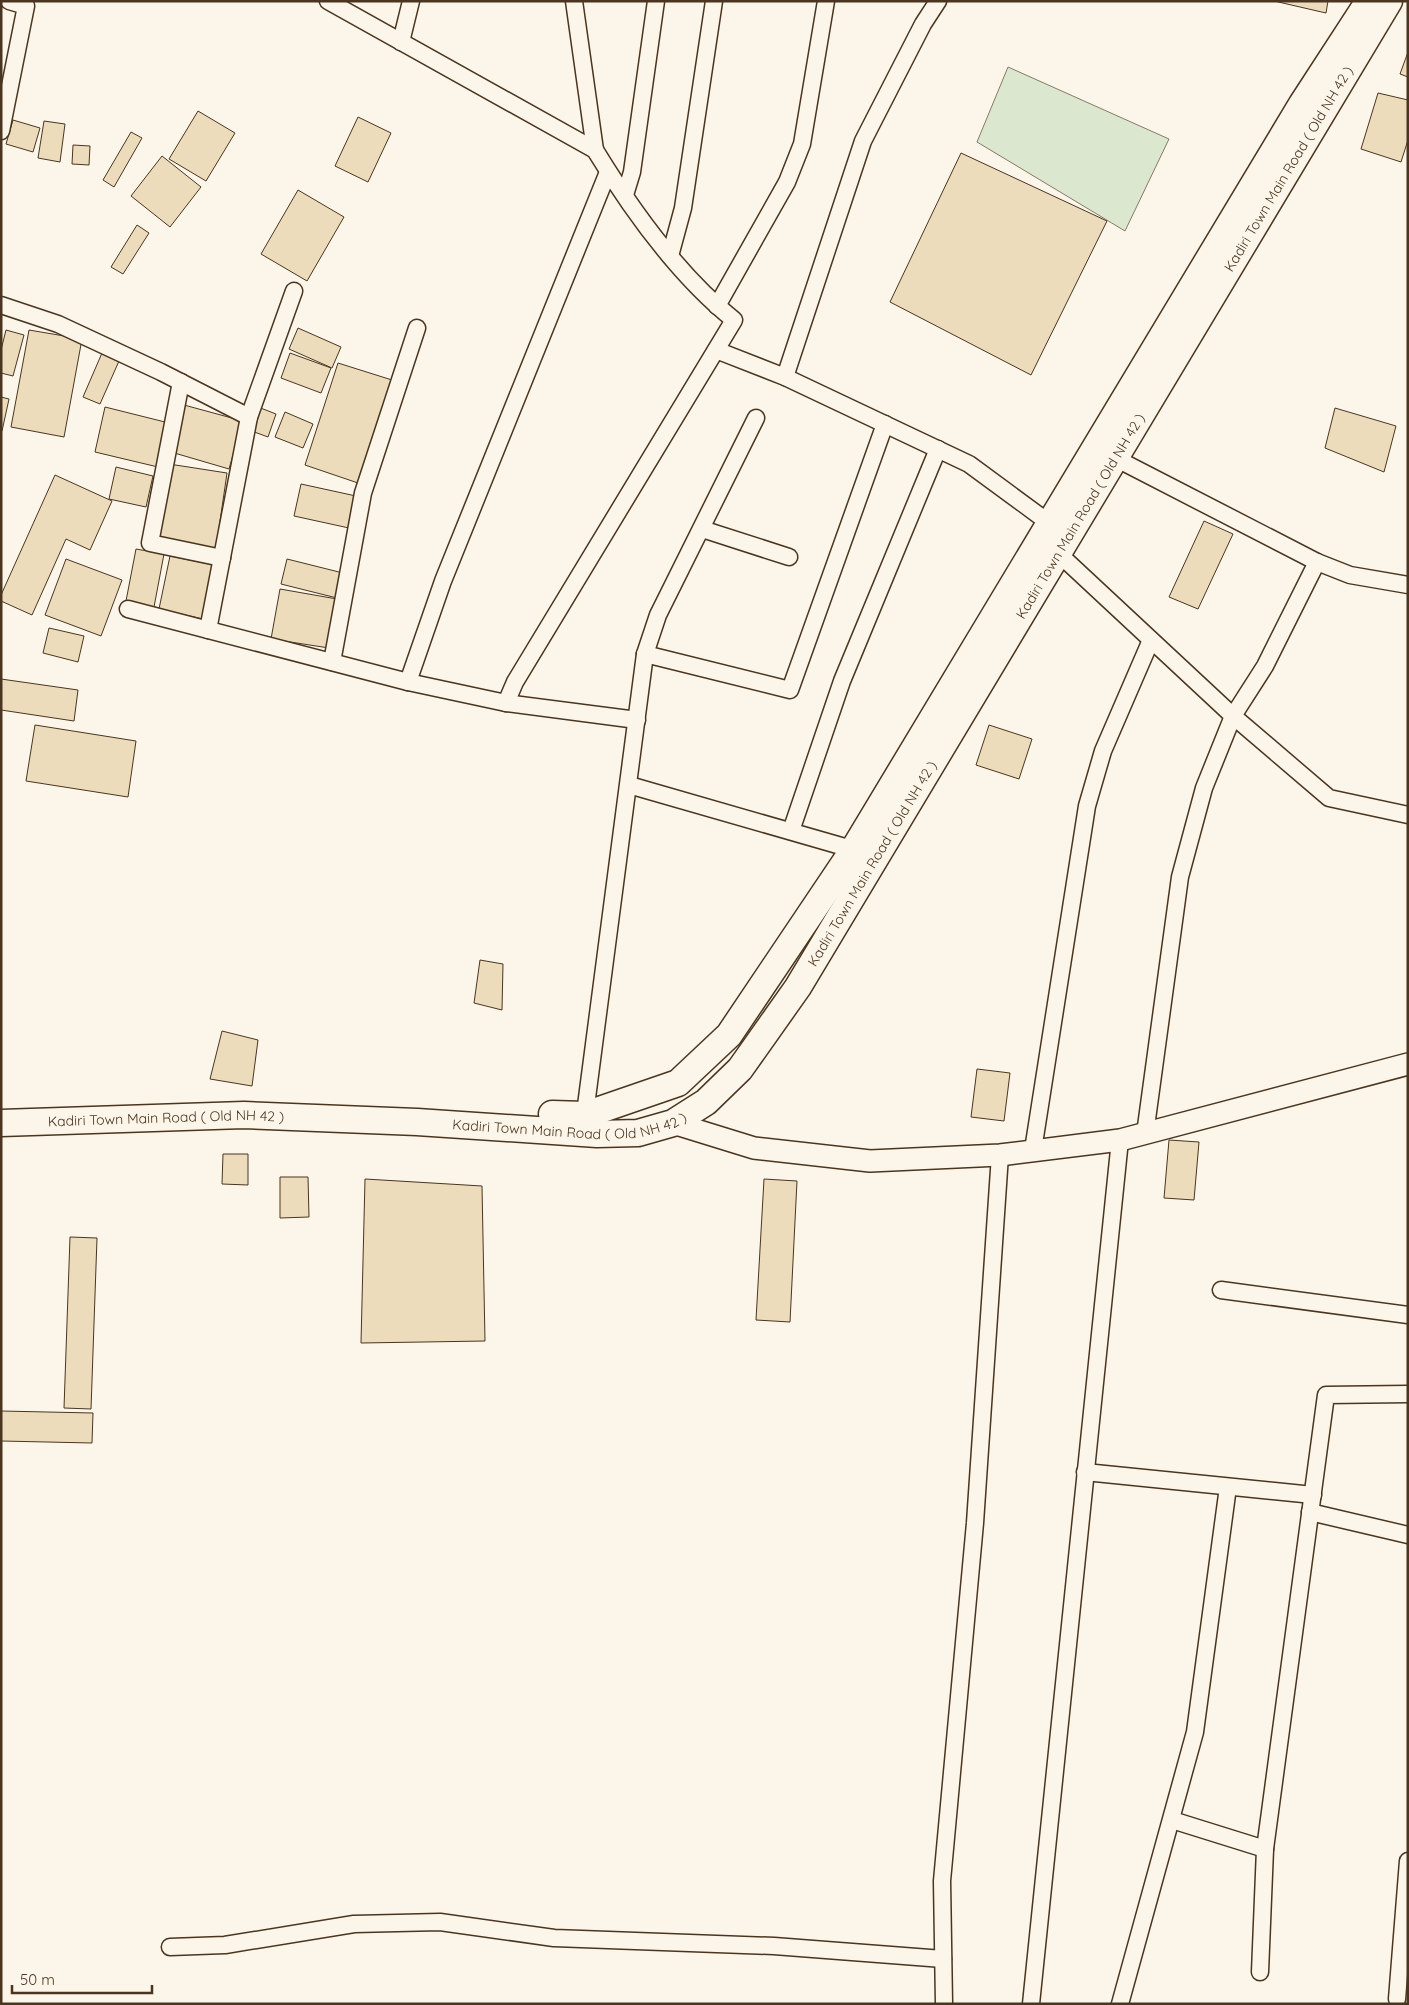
<svg xmlns="http://www.w3.org/2000/svg" width="1409" height="2005" font-family="Quicksand,sans-serif">
	<style>
		.green { fill: #dce7d0; stroke: #887966 }
		.building { fill: #ecdcbc; stroke: #4a3520 }
		.lines { fill: none; stroke-linecap: round; stroke-linejoin: round }
		.minor-casing { stroke: #4a3520; stroke-width: 19 }
		.tertiary-casing { stroke: #4a3520; stroke-width: 24 }
		.primary-casing { stroke: #4a3520; stroke-width: 29 }
		.minor { stroke: #fbf6e9; stroke-width: 16 }
		.tertiary { stroke: #fbf6e9; stroke-width: 21 }
		.primary { stroke: #fbf6e9; stroke-width: 26 }
		.labels { text-anchor: middle; stroke-width: 4; stroke-linejoin: round; paint-order: stroke }
		.street-label { font-size: 14px; fill: #4a3520; stroke: #fbf6e9 }
	</style>
	<rect width="100%" height="100%" fill="#fbf6e9"/>
	<path class="green" d="M1008 67 1169 139 1125 231 977 142Z"/>
	<g class="building">
		<path d="M1274 1H1328L1326 13Z"/>
		<path d="M1408 52V77L1400 74Z"/>
		<path d="M1378 93 1408 100V140L1401 162 1361 149Z"/>
		<path d="M198 111 235 133 206 181 169 159Z"/>
		<path d="M358 117 391 133 368 182 335 166Z"/>
		<path d="M13 120 40 128 33 152 6 144Z"/>
		<path d="M44 121 65 124 60 162 38 158Z"/>
		<path d="M131 132 142 138 114 187 103 180Z"/>
		<path d="M73 145 90 146 89 165 72 164Z"/>
		<path d="M961 153 1107 221 1031 375 890 302Z"/>
		<path d="M162 156 201 187 170 227 131 196Z"/>
		<path d="M298 190 344 217 307 281 261 254Z"/>
		<path d="M137 225 149 233 123 274 111 267Z"/>
		<path d="M298 328 341 347 332 368 289 349Z"/>
		<path d="M6 330 24 335 13 376 1 373V350Z"/>
		<path d="M29 330 82 339 64 437 11 427Z"/>
		<path d="M102 353 119 361 100 404 83 397Z"/>
		<path d="M290 353 331 368 321 393 281 378Z"/>
		<path d="M338 363 392 380 358 483 305 465Z"/>
		<path d="M1 397 9 399 2 431H1Z"/>
		<path d="M184 405 243 421 229 469 171 452Z"/>
		<path d="M105 407 169 423 158 467 95 452Z"/>
		<path d="M258 407 276 414 268 437 249 430Z"/>
		<path d="M1335 408 1396 426 1384 472 1325 448Z"/>
		<path d="M285 412 313 424 303 448 275 437Z"/>
		<path d="M169 464 227 473 216 549 158 541Z"/>
		<path d="M116 467 153 476 146 507 109 499Z"/>
		<path d="M55 475 112 501 90 550 66 539 32 615 1 601V595Z"/>
		<path d="M301 484 356 496 349 528 294 516Z"/>
		<path d="M1204 521 1233 534 1198 609 1169 597Z"/>
		<path d="M136 549 164 554 154 607 126 601Z"/>
		<path d="M170 556 214 565 203 619 159 609Z"/>
		<path d="M66 559 122 580 101 636 45 615Z"/>
		<path d="M287 559 347 574 341 599 281 584Z"/>
		<path d="M280 589 337 599 329 648 271 639Z"/>
		<path d="M49 628 84 636 78 662 43 653Z"/>
		<path d="M1 679 78 690 74 721 1 710Z"/>
		<path d="M35 725 136 741 128 797 26 781Z"/>
		<path d="M989 725 1032 739 1019 779 976 765Z"/>
		<path d="M480 960 503 964 502 1010 474 1003Z"/>
		<path d="M222 1031 258 1040 252 1086 210 1079Z"/>
		<path d="M977 1069 1010 1073 1004 1121 971 1117Z"/>
		<path d="M1169 1140 1199 1142 1194 1200 1164 1198Z"/>
		<path d="M223 1154H248V1185L222 1184Z"/>
		<path d="M280 1177H308L309 1217 280 1218Z"/>
		<path d="M365 1179 482 1186 485 1341 361 1343Z"/>
		<path d="M764 1179 797 1181 790 1322 756 1320Z"/>
		<path d="M70 1237 97 1238 91 1409 64 1408Z"/>
		<path d="M1 1411 93 1413 92 1443 1 1441Z"/>
	</g>
	<g class="lines">
		<defs>
			<g id="minor">
				<path d="M328 1 595 150C631 209 680 277 734 320L515 682 506 703"/>
				<path d="M574 1 595 150"/>
				<path d="M401 42 411 1"/>
				<path d="M1 131 26 6 9 1"/>
				<path d="M625 195 632 172 656 1"/>
				<path d="M670 256 683 208 714 1"/>
				<path d="M1 305 58 324 161 372 249 417"/>
				<path d="M717 306 787 182 802 144 826 1"/>
				<path d="M716 350 785 377 969 464 1056 528"/>
				<path d="M785 377 863 141 923 24 938 1"/>
				<path d="M181 382 150 543 222 558"/>
				<path d="M1115 458 1317 562 1350 575 1408 585"/>
				<path d="M702 529 789 557"/>
				<path d="M1058 553 1233 716 1329 798 1408 815"/>
				<path d="M128 609 408 682 506 703 637 720"/>
				<path d="M208 630 249 417 294 291"/>
				<path d="M645 654 790 690 885 424"/>
				<path d="M332 662 363 493 417 328"/>
				<path d="M408 682 443 581 608 172"/>
				<path d="M629 785 862 852"/>
				<path d="M791 831 842 681 938 449"/>
				<path d="M584 1121 645 654 658 615 756 418"/>
				<path d="M1145 1134 1180 877 1204 788 1233 716 1265 666 1317 562"/>
				<path d="M1033 1150 1087 806 1103 751 1151 640"/>
				<path d="M1221 1290 1408 1315"/>
				<path d="M1085 1472 1313 1495"/>
				<path d="M1310 1512 1408 1535"/>
				<path d="M1172 1820 1265 1849"/>
				<path d="M170 1947 225 1945 354 1924 440 1922 554 1938 774 1946 943 1959"/>
				<path d="M1260 1972 1265 1849 1326 1395 1408 1394"/>
				<path d="M1397 1999 1408 1861"/>
				<path d="M944 2004 942 1881 975 1523 1000 1155"/>
				<path d="M1031 2004 1120 1140"/>
				<path d="M1120 2004 1195 1732 1228 1487"/>
			</g>
			<path id="tertiary" d="M673 1123 754 1148 870 1161 1000 1155 1120 1140 1408 1064"/>
			<g id="primary">
				<path d="M552 1114 585 1115 678 1083 729 1035 854 849 1302 104 1369 1"/>
				<path id="s1" d="M1 1123 244 1115 417 1122 597 1134 638 1133 673 1123 706 1102 740 1069 798 987 1389 1"/>
			</g>
		</defs>
		<use href="#minor" class="minor-casing"/>
		<use href="#tertiary" class="tertiary-casing"/>
		<use href="#primary" class="primary-casing"/>
		<use href="#minor" class="minor"/>
		<use href="#tertiary" class="tertiary"/>
		<use href="#primary" class="primary"/>
	</g>
	<g class="labels">
		<g class="street-label">
			<text dy="5" stroke="none"><textPath href="#s1" startOffset="1815">Kadiri Town Main Road ( Old NH 42 )</textPath></text>
			<text dy="5" stroke="none"><textPath href="#s1" startOffset="1410">Kadiri Town Main Road ( Old NH 42 )</textPath></text>
			<text dy="5" stroke="none"><textPath href="#s1" startOffset="1005">Kadiri Town Main Road ( Old NH 42 )</textPath></text>
			<text dy="5" stroke="none"><textPath href="#s1" startOffset="570">Kadiri Town Main Road ( Old NH 42 )</textPath></text>
			<text dy="5" stroke="none"><textPath href="#s1" startOffset="165">Kadiri Town Main Road ( Old NH 42 )</textPath></text>
		</g>
	</g>
	<rect width="1409" height="2005" fill="none" stroke="#4a3520" stroke-width="5"/>
	<path d="M12 1985v8h140v-8" fill="none" stroke="#4a3520" stroke-width="2.5"/>
	<text x="20" y="1985" font-size="15" fill="#4a3520" stroke="#fbf6e9" stroke-width="4" paint-order="stroke">50 m</text>
</svg>
